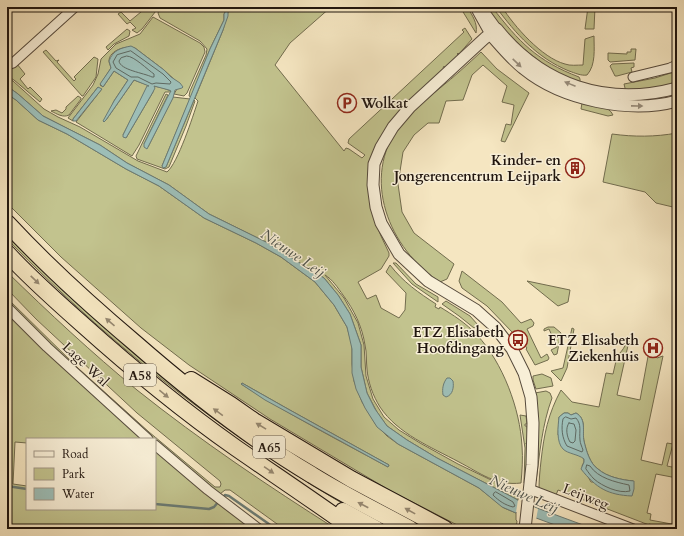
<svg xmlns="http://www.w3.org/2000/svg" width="684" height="536" font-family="Cardo,serif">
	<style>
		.green { fill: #c2c38e; stroke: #726c4e; fill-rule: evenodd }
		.water { fill: #9dbeb7; stroke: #6b7b74 }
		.pier { fill: #f5e6c1 }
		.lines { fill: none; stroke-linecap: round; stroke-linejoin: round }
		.shore { stroke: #5f6a63; stroke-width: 1 }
		.stream { stroke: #6b7b74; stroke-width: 2.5 }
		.minor-casing { stroke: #564a3c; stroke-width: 11 }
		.tertiary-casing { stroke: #564a3c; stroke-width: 13 }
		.motorway-casing { stroke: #21160f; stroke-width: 18 }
		.minor { stroke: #f8efd7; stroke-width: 9 }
		.tertiary { stroke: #f8efd7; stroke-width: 11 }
		.motorway { stroke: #f5e6c1; stroke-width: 16 }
		.oneway { fill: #978d7d }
		.oneway2 { fill: #968871 }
		.labels { text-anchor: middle; stroke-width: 3; stroke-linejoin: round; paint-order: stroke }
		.shield { fill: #f8efd7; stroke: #62574b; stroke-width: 1 }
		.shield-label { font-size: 13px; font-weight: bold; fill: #21160f }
		.poi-label { font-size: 14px; font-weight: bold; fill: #21160f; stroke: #f8efd7; text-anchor: end }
		.street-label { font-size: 14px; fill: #21160f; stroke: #f8efd7 }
		.water-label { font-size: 15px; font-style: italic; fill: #4c514a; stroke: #f8efd7 }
	</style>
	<rect width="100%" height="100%" fill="#f5e6c1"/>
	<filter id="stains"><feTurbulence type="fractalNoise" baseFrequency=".005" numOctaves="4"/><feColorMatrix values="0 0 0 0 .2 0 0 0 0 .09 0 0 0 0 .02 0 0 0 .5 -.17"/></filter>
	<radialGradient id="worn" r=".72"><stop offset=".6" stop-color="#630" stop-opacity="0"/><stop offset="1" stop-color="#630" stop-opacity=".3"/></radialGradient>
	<g class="green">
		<path d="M147 7H159L142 29 137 33 132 30 136 28 130 22 127 24 118 14 121 12 130 21Z"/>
		<path d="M160 7H228L224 14V20L210 49 191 97 189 96 190 91 206 55 207 49 200 41 160 18 158 13Z"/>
		<path d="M233 7 237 8 238 7H331L290 43 275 65 344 151 346 148 349 149 362 158 365 155 348 143 349 139 464 32 462 30 465 28 472 39 459 54 458 53 457 54 458 55 445 68 444 66 443 68 444 69 376 154V223L381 236 389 253V256L381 269 358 282 367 299 376 295 381 308 399 318 405 310 406 293 386 272 390 265C403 282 419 293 436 304L435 307 439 309 440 307C453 315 466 323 477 335 503 363 520 409 522 446 523 459 522 471 521 483 496 486 480 473 459 462 431 447 398 434 380 407 373 396 368 382 367 369 366 361 367 353 365 345 362 326 354 310 343 295 338 288 332 279 325 275L344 298 358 323 364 345 366 376 373 399 384 417 399 430 420 443 458 464 518 493V500L437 458 407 440 387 426 377 412 367 393 361 367V345L350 314 338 295 324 278 268 243 209 214 169 185 127 163 100 145 43 116 34 108 18 94 7 86V78L13 81 44 109 58 117 80 127 138 161 167 172C178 163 193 116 198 101L195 98 223 30 228 12Z"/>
		<path d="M460 7H467C472 15 478 23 476 33Z"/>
		<path d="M485 7H492C519 42 537 61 579 77L580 79V84L553 72 510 38Z"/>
		<path d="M496 7H502C514 26 542 58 565 64 570 66 577 65 583 65L585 39 594 36C594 49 596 65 587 75 581 76 575 73 569 71 537 58 516 34 496 7Z"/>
		<path d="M588 7H595L594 29H585Z"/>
		<path d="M153 17 200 43 204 47 205 52 187 93 184 96 174 94 177 89 175 80 164 70 135 48C127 45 109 50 109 61 109 64 111 66 111 68L100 85 103 87 114 71 128 80 114 101 106 120 134 80 150 86H148L123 135 126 138 153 92 154 86 163 88 171 91 170 92H165L139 145 132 156 76 122 101 90 98 87 73 119V121L68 118 93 85 98 74 101 59 116 44 140 34Z"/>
		<path d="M127 29 130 31 129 36 114 44 108 50 106 47Z"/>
		<path d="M631 49H636L635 60 610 62 608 60V53L627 54V52H631Z"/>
		<path d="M46 50 56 61 59 60 57 62 74 81 76 79 74 77 94 57 98 59 96 77 83 96H82L43 52Z"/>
		<path d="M481 52 497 69 529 93 505 142 501 141 506 124 511 125 514 105 502 102 507 86 483 65 472 75 463 100 446 101 439 123H428L414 135 403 152 398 184 402 212 414 233 454 264 447 279 440 282C389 249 360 178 400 125 410 111 427 99 440 88 454 77 468 64 481 52Z"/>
		<path d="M634 63V67L631 68 632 72 617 76H615L610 66 612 64Z"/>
		<path d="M17 64 25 74 20 79 28 89 30 87 42 99 40 102 14 80 7 76V67Z"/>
		<path d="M677 71V87L626 92 624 84 655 78Z"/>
		<path d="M7 94 16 100 38 120 67 134 126 169 159 186 204 218 256 243 281 257 315 282 334 305 347 327 352 345V364L354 381 362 402 376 425 387 436 398 444 479 488 504 508 516 513V520L517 521 516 529H465L389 490 270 419 189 365 141 328 61 257 7 203ZM242 383 288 409 389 465 388 467C338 440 288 414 241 384Z"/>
		<path d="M166 94 168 95 144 144 148 147 173 97 190 99 162 166 166 167 194 100 195 101 186 126 169 167 165 169 137 159 136 156Z"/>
		<path d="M78 96 81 98V99L69 115C63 118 57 114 51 111L56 110 62 113 66 109V107Z"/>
		<path d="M582 103C592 105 609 105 613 115L608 116 581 109Z"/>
		<path d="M677 133V208L656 203 645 192 603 182 612 134C634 137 655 137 677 133Z"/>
		<path d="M7 233 60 286 397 529H387C244 450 121 356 7 239Z"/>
		<path d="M393 263H396L416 284 438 297V302L412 284Z"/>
		<path d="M462 271 502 302 521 323 531 319 534 323 533 326 527 329 541 358 547 354 549 358 548 360 535 365 526 349 527 348 524 344 523 345 515 332 513 333 487 306 462 288 459 281Z"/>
		<path d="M7 272C49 313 92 353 137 390 201 441 268 486 336 529H284L230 490H225L220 494 155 442V439H152L7 304V298L79 369 149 432 215 487H220L221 484 220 481 137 413 36 319 7 289Z"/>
		<path d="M527 281 570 290 568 302 558 306Z"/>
		<path d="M446 301 470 316 478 325 474 328 459 316 442 304Z"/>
		<path d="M7 312 143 439H27V443L15 442 13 484 27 486V509H155V449L253 529H7Z"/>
		<path d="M548 327H554L561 333 557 354 554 355 551 350 557 347 549 329 544 331V329Z"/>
		<path d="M572 328 574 329 567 368 561 381 551 371 563 368Z"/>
		<path d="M627 340 629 341 617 395 640 400 649 351 657 358 663 356 641 460 662 465 667 443 673 444 667 466 677 468V478L656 474 647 513 651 514 650 520 677 525V529H668L649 524V525L558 490 556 495 539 489C539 480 540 470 541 461 544 434 548 414 561 390L572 402 599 407 606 373 613 374 616 361 613 360C619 354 625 349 627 340ZM564 413H568L571 415 576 413C587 419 582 432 584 441 586 450 590 464 598 469 607 477 622 480 633 481L591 482 582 466 584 462V459L558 435 559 417Z"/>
		<path d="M542 374 551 378 553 386 536 389 533 380V376Z"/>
		<path d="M546 391 550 393 552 398C542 425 540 452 536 481H534C538 451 541 423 535 393Z"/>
		<path d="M520 415 526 416 527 424H525V426H527L528 442 526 443V444H528V460H526L528 461 526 483H524L525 448Z"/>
	</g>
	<g class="water">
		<path d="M228 7H233L228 12V16L223 30 166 167 163 168 162 166 210 49 224 20V14Z"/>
		<path d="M131 46 135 48 164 70 171 77 180 83 183 87 182 88 175 90 173 98 147 149 144 147V144L167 98 171 91 169 90 154 86 155 88 153 92 126 138 123 137V135L147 86H149L134 80 106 120 104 122 103 121 114 101 128 80 114 71 103 87 100 84 111 68 109 61C113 50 121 48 131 46Z"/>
		<path d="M7 86 18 94 34 108 43 116 100 145 127 163 169 185 209 214 268 243 324 278 338 295 350 314 361 345V367L367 393 375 409 387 426 407 440 437 458 518 500V501L594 529H566L517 511 516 513 502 507 479 488 398 444 377 427 365 408 356 389 352 373V349L347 327 334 305 315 282 281 257 256 243 204 218 159 186 126 169 67 134 38 120 16 100 7 94Z"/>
		<path d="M98 87 102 89 76 121H73V119Z"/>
		<path d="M447 378H450L453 381C454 387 453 395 446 397L443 395C442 389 443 383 447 378Z"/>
		<path d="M242 383 288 409 389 465 388 467 265 400 241 384Z"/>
		<path d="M564 413H568L571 415 576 413C587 419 582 432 584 441 586 450 590 464 598 469 607 477 622 480 634 481V489L632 496C608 495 596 488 581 469L584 462V459C578 454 568 454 563 449 556 442 558 426 559 417Z"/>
	</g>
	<path class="pier" d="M518 500 538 509 536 520 516 512Z"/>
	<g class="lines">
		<g class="shore">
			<path d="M131 51 163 74 171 82 170 84 156 83 152 84 138 77H131L116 68 113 62 117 55Z"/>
			<path d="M127 56C134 56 148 70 154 74V77H152C144 73 120 70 119 61L121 58Z"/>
			<path d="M566 417 571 419 576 418C582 425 579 431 580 440 580 443 582 447 583 450L582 452 567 446C562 438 561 428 563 419Z"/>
			<path d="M569 423 574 424 576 430 575 441 573 443 570 442C567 437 565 428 569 423Z"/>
			<path d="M587 465 590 466C598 478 615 482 629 485L630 491C619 494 602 486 594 479 591 476 588 472 586 469Z"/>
			<path d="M496 492 513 502 515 506 513 507C505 505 499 501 493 495L494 493Z"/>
		</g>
		<g class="stream">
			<path d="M7 486 27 489"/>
			<path d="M223 498 225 495 229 496 276 529"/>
			<path d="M155 504 209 509 214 507 219 501"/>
		</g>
		<defs>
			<g id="minor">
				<path d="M475 7 490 34"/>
				<path d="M481 7 497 29"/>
				<path d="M7 65 13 63 75 7"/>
				<path d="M633 77 670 68 677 65"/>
				<path d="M7 307 47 347 148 439"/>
				<path d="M155 445 208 490 259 529"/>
				<path d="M529 489 633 529"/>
			</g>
			<g id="tertiary">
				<path d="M490 34C501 46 511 59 524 69 562 100 630 114 677 101"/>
				<path d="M525 529 532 465 533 423 531 397 524 373 512 349 495 327 476 310 428 281 399 254 381 223 376 207 373 185 374 164 381 147 393 127 410 107 485 38 497 29C542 85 607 107 677 88"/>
			</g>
			<g id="motorway">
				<path d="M7 223C47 266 90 305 135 343 190 391 248 437 312 475 344 495 377 511 410 529"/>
				<path d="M7 253C30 278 56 301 82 324 131 368 182 410 236 448 275 475 314 501 353 529"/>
				<path d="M191 380 231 405 254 421 351 479 445 529"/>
				<path d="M343 511 376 529"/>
			</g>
		</defs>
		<use href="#minor" class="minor-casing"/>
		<use href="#tertiary" class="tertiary-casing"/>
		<use href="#motorway" class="motorway-casing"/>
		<use href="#minor" class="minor"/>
		<use href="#tertiary" class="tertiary"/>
		<use href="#motorway" class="motorway"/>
	</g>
	<defs><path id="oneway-solid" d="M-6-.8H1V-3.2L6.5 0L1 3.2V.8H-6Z"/></defs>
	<g class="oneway">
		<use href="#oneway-solid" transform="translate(517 63) rotate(44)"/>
		<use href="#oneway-solid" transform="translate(570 84) rotate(-158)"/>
		<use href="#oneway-solid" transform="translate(637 106) rotate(1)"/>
	</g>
	<g class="oneway2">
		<use href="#oneway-solid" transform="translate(35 280) rotate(44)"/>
		<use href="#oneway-solid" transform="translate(110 322) rotate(-139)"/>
		<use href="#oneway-solid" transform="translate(164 394) rotate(39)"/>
		<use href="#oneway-solid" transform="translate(218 412) rotate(-144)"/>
		<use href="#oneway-solid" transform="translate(261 426) rotate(-149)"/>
		<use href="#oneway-solid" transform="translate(269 470) rotate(34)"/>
		<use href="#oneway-solid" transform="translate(363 505) rotate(-152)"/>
		<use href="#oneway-solid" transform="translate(410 511) rotate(-151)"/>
	</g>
	<defs>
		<symbol id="parking-ring" viewBox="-11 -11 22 22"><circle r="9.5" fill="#f8efd7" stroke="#8f2418" stroke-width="1.5"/><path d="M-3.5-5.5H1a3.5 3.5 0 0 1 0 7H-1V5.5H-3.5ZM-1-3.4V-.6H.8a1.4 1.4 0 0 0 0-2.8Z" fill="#8f2418"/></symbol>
		<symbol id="building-ring" viewBox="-11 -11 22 22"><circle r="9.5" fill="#f8efd7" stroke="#8f2418" stroke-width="1.5"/><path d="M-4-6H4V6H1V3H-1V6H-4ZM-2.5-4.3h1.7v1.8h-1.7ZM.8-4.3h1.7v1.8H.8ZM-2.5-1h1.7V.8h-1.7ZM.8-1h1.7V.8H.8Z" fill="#8f2418"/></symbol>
		<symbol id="bus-ring" viewBox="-11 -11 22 22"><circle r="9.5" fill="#f8efd7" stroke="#8f2418" stroke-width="1.5"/><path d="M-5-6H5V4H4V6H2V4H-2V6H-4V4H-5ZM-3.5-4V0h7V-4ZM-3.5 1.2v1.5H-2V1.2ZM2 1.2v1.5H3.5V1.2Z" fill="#8f2418"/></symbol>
		<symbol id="hospital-ring" viewBox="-11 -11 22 22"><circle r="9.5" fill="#f8efd7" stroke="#8f2418" stroke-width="1.5"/><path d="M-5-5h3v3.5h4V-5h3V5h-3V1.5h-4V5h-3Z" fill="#8f2418"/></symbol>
	</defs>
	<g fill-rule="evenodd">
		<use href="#parking-ring" x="336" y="92" width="22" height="22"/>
		<use href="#building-ring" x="564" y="157" width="22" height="22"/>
		<use href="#bus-ring" x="507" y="329" width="22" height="22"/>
		<use href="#hospital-ring" x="642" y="337" width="22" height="22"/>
	</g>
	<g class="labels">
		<g class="shield">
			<rect x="124" y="364" width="32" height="22" rx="3"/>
			<rect x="253" y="436" width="32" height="22" rx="3"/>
		</g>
		<g class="shield-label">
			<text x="140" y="380">A58</text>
			<text x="269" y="452">A65</text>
		</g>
		<g class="poi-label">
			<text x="361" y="108" text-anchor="start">Wolkat</text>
			<text x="561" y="165">Kinder- en<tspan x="561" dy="16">Jongerencentrum Leijpark</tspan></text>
			<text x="504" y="337">ETZ Elisabeth<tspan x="504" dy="16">Hoofdingang</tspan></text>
			<text x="639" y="345">ETZ Elisabeth<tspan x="639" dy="16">Ziekenhuis</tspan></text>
		</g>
		<g class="street-label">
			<text transform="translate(86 364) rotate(43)" y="5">Lage Wal</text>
			<text transform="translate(586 496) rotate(21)" y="5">Leijweg</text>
		</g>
		<g class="water-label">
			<text transform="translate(293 253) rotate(34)" y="5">Nieuwe Leij</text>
			<text transform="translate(524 494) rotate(24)" y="5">Nieuwe Leij</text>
		</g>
	</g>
	<rect width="684" height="536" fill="none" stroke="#f5e6c1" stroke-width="24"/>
	<rect x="8" y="8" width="668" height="520" fill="none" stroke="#21160f" stroke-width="2"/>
	<rect x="12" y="12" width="660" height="512" fill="none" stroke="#21160f"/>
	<rect x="26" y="438" width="130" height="72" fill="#f8efd7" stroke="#a29887"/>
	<rect x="34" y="451" width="20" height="6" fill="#f8efd7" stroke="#a29887"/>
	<text x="62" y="458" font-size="12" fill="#21160f">Road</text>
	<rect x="34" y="468" width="20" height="12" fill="#c2c38e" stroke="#a29887"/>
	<text x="62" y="478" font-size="12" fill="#21160f">Park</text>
	<rect x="34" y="488" width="20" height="12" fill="#9dbeb7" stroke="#a29887"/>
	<text x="62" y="498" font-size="12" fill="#21160f">Water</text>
	<rect width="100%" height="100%" filter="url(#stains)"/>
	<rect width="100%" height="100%" fill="url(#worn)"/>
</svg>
